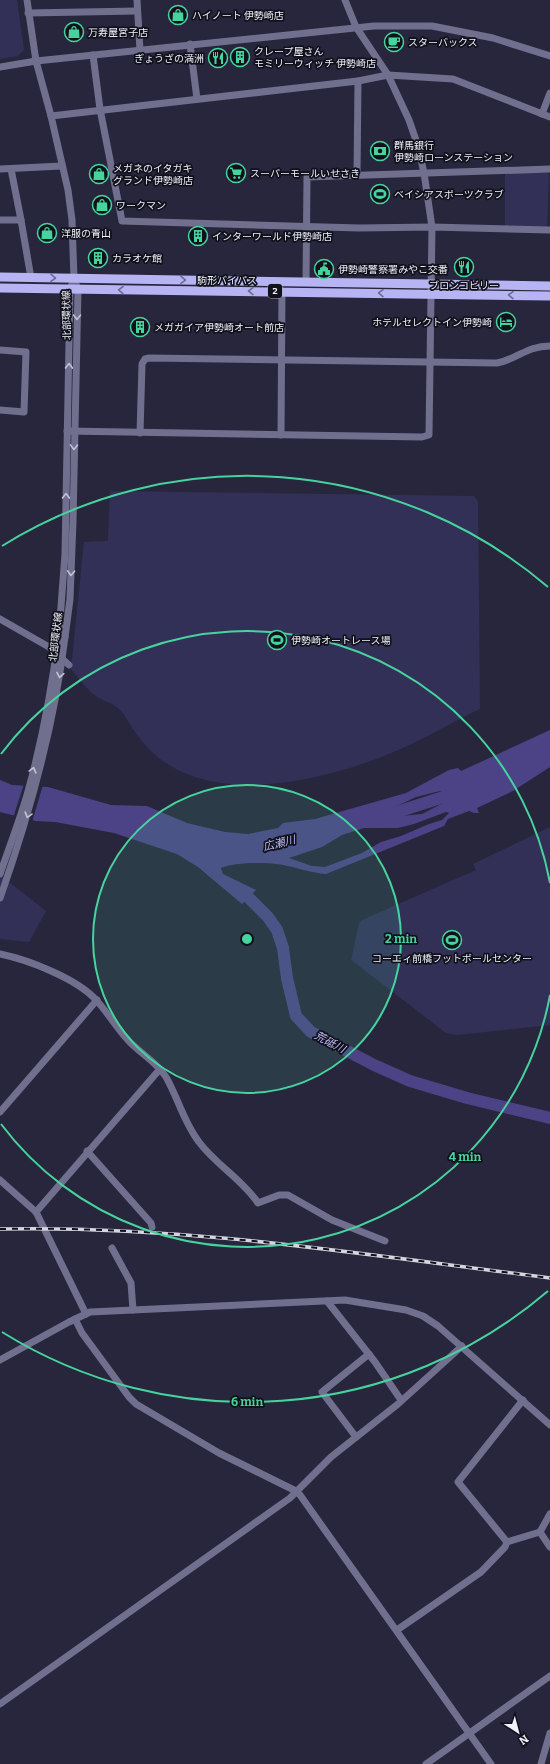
<svg xmlns="http://www.w3.org/2000/svg" width="550" height="1764" font-family="Bitter,'Noto Sans JP',serif">
	<style>
		.green { fill: #333058 }
		.water { fill: #4b4385; fill-rule: evenodd }
		.pier { fill: #27263d }
		.lines { fill: none; stroke-linecap: round; stroke-linejoin: round }
		.river { stroke: #4b4385; stroke-width: 12 }
		.minor { stroke: #706f8e; stroke-width: 7 }
		.major { stroke: #b7b4f4; stroke-width: 9 }
		.rail-casing { stroke: #d5d5e2; stroke-width: 3.5 }
		.rail { stroke: #11111b; stroke-width: 2; stroke-dasharray: 6; stroke-linecap: butt }
		.minor-bridge { stroke: #706f8e; stroke-width: 7 }
		.oneway { stroke: #6c6b92 }
		.oneway2 { stroke: #c3c3d6 }
		.ring { fill: none; stroke: #46d49e; stroke-width: 2 }
		.labels { text-anchor: middle; stroke-width: 3.5; stroke-linejoin: round; paint-order: stroke }
		.shield { fill: #11111b; stroke: #adadb8; stroke-width: 1 }
		.shield-label { font-size: 9px; font-weight: bold; fill: #f0f0fc }
		.poi-label { font-size: 10px; fill: #f0f0fc; stroke: #11111b; text-anchor: start }
		.street-label { font-size: 10px; fill: #f0f0fc; stroke: #11111b }
		.water-label { font-size: 11px; font-style: italic; fill: #bdbbf5; stroke: #11111b }
		.centre { fill: #46d49e; stroke: #11111b; stroke-width: 2 }
		.ring-label { font-size: 12px; text-anchor: middle; font-weight: bold; fill: #46d49e; stroke: #11111b; stroke-width: 3.5; stroke-linejoin: round; paint-order: stroke }
	</style>
	<rect width="100%" height="100%" fill="#27263d"/>
	<g class="green">
		<path d="M0 0H17L24 50 18 56 0 59Z"/>
		<path d="M505 173H547L549 174 547 228 505 226Z"/>
		<path d="M110 491 474 496 478 502 480 709C452 722 425 739 396 751 333 778 231 804 169 765 154 756 143 744 133 729 129 723 125 715 119 709 113 703 103 701 96 696 86 689 79 678 71 669L84 542 108 541Z"/>
		<path d="M550 827V1025L458 1035 446 1033 351 960 359 923 362 920 476 870 473 864Z"/>
		<path d="M0 875 46 911 29 942 0 939Z"/>
	</g>
	<path class="water" d="M550 730V767L513 791 477 808 479 813H474L469 811 448 819 444 826 326 874C311 873 299 868 283 865 268 862 235 862 221 868L223 874 256 890 242 904 198 867 177 854 114 833 55 822 36 821 0 812V780L12 785 48 787 111 805 147 806 187 823 225 832 248 834 278 828 283 823 315 819 406 793 449 770 458 768 461 771ZM440 791 448 796 449 800 422 814 381 818 376 816 416 797ZM446 812 449 813 442 820 429 824 401 836 381 842 362 853 325 867 312 866 289 858 322 847 342 835 364 828H398L414 824Z"/>
	<path class="pier" d="M24 784 43 785 32 822 13 818Z"/>
	<g class="lines">
		<g class="river">
			<path d="M366 822 462 791"/>
			<path d="M235 889 248 897 268 917 277 930 283 948 287 978 296 1016 311 1032 374 1065 410 1081 467 1098 550 1118"/>
		</g>
		<g class="minor">
			<path d="M27 0 36 61 51 116 68 190 72 220 74 279 78 289 73 522 70 599 65 637"/>
			<path d="M137 0 140 50"/>
			<path d="M28 13 137 11"/>
			<path d="M190 44 197 99"/>
			<path d="M93 55 100 109 122 221 359 228 432 227 550 230"/>
			<path d="M0 67 36 61 374 26H432L493 38 550 56"/>
			<path d="M542 114 550 93"/>
			<path d="M51 116 358 81 388 75 453 79 550 117"/>
			<path d="M0 169 62 166"/>
			<path d="M357 175 358 81"/>
			<path d="M0 220H21L11 169"/>
			<path d="M21 220 31 278"/>
			<path d="M306 282 307 177 550 169"/>
			<path d="M0 350 26 352 24 412 0 410"/>
			<path d="M67 431 422 437 429 435 432 227 424 173 418 146 409 120 388 75 356 27 345 0"/>
			<path d="M140 433 142 364 145 359 149 358 497 363C518 359 526 346 550 346"/>
			<path d="M281 435 282 291"/>
			<path d="M0 619 49 647 69 665"/>
			<path d="M59 633 65 554 70 289 72 284"/>
			<path d="M0 954C29 960 78 979 97 1001 108 1013 116 1027 127 1039 139 1053 156 1061 166 1077 178 1098 184 1123 199 1142 216 1165 242 1179 258 1203L279 1195H288L332 1220 385 1241"/>
			<path d="M0 1112 97 1000"/>
			<path d="M87 1151 151 1223 152 1227"/>
			<path d="M0 1180 36 1212 86 1314"/>
			<path d="M36 1212 160 1069"/>
			<path d="M112 1248 131 1283 133 1310"/>
			<path d="M327 1301 375 1362 401 1400"/>
			<path d="M75 1319 82 1333 129 1397 136 1404 219 1453 296 1491 300 1495 491 1764"/>
			<path d="M0 1360 69 1322 90 1312 345 1300 406 1310 423 1316 438 1326 550 1425"/>
			<path d="M356 1437 322 1392 369 1354"/>
			<path d="M540 1532 550 1547"/>
			<path d="M507 1542 458 1482 523 1400"/>
			<path d="M397 1630 481 1572 505 1547 507 1542 540 1532 550 1514"/>
			<path d="M0 1704 290 1498 331 1457 398 1404 462 1346"/>
			<path d="M426 1764 550 1676"/>
			<path d="M541 1764 550 1733"/>
		</g>
		<g class="major">
			<path d="M0 277 550 286"/>
			<path d="M0 288 550 296"/>
		</g>
		<defs>
			<path id="rail" d="M0 1229C185 1225 367 1255 550 1278"/>
		</defs>
		<use href="#rail" class="rail-casing"/>
		<use href="#rail" class="rail"/>
		<g class="minor-bridge">
			<path d="M0 874C9 848 19 822 27 795 42 742 52 688 59 633"/>
			<path d="M0 898C30 813 54 727 65 637"/>
		</g>
	</g>
	<defs><path id="oneway-chevron" d="M-2-3.5L2.5 0L-2 3.5" fill="none" stroke-width="1.6" stroke-linecap="round" stroke-linejoin="round"/></defs>
	<g class="oneway">
		<use href="#oneway-chevron" transform="translate(53 278) rotate(1)"/>
		<use href="#oneway-chevron" transform="translate(183 280) rotate(1)"/>
		<use href="#oneway-chevron" transform="translate(121 290) rotate(-179)"/>
		<use href="#oneway-chevron" transform="translate(251 291) rotate(-179)"/>
		<use href="#oneway-chevron" transform="translate(381 293) rotate(-179)"/>
		<use href="#oneway-chevron" transform="translate(511 295) rotate(-179)"/>
	</g>
	<g class="oneway2">
		<use href="#oneway-chevron" transform="translate(77 317) rotate(91)"/>
		<use href="#oneway-chevron" transform="translate(69 366) rotate(-89)"/>
		<use href="#oneway-chevron" transform="translate(74 447) rotate(91)"/>
		<use href="#oneway-chevron" transform="translate(66 496) rotate(-89)"/>
		<use href="#oneway-chevron" transform="translate(71 573) rotate(93)"/>
		<use href="#oneway-chevron" transform="translate(60 675) rotate(100)"/>
		<use href="#oneway-chevron" transform="translate(33 770) rotate(-75)"/>
		<use href="#oneway-chevron" transform="translate(28 815) rotate(106)"/>
	</g>
	<circle cx="247" cy="939" r="154" fill="#46d49e" fill-opacity=".12"/>
	<g class="ring">
		<circle cx="247" cy="939" r="154"/>
		<path d="M550 995A308 308 0 0 1 1 1124M1 754A308 308 0 0 1 550 883"/>
		<path d="M548 1291A463 463 0 0 1 2 1332M2 546A463 463 0 0 1 548 587"/>
	</g>
	<defs>
		<symbol id="shop-ring" viewBox="-11 -11 22 22"><circle r="9.5" fill="#11111b" stroke="#46d49e" stroke-width="1.5"/><path d="M-5-2.5h2.3a2.7 3.5 0 0 1 5.4 0H5L5.5 6h-11ZM-1.5-2.5h3a1.5 2.3 0 0 0-3 0Z" fill="#46d49e"/></symbol>
		<symbol id="cafe-ring" viewBox="-11 -11 22 22"><circle r="9.5" fill="#11111b" stroke="#46d49e" stroke-width="1.5"/><path d="M-5.5-4.5H6V0H3Q3 3.5 0 3.5H-2.5Q-5.5 3.5-5.5 0ZM3-3.2v2h1.7v-2ZM-6 4.5H4V6H-6Z" fill="#46d49e"/></symbol>
		<symbol id="building-ring" viewBox="-11 -11 22 22"><circle r="9.5" fill="#11111b" stroke="#46d49e" stroke-width="1.5"/><path d="M-4-6H4V6H1V3H-1V6H-4ZM-2.5-4.3h1.7v1.8h-1.7ZM.8-4.3h1.7v1.8H.8ZM-2.5-1h1.7V.8h-1.7ZM.8-1h1.7V.8H.8Z" fill="#46d49e"/></symbol>
		<symbol id="restaurant-ring" viewBox="-11 -11 22 22"><circle r="9.5" fill="#11111b" stroke="#46d49e" stroke-width="1.5"/><path d="M-5-6h1v4h1v-4h1v4h1v-4h1v5L-1.5 .5V6h-2V.5L-5-1ZM5-6V6H3V1.5H1.5Q1.5-4 5-6Z" fill="#46d49e"/></symbol>
		<symbol id="bank-ring" viewBox="-11 -11 22 22"><circle r="9.5" fill="#11111b" stroke="#46d49e" stroke-width="1.5"/><path d="M-6-4H6V4H-6ZM0-2.3a2.3 2.3 0 1 0 0 4.6a2.3 2.3 0 1 0 0-4.6Z" fill="#46d49e"/></symbol>
		<symbol id="supermarket-ring" viewBox="-11 -11 22 22"><circle r="9.5" fill="#11111b" stroke="#46d49e" stroke-width="1.5"/><path d="M-6-5.5h2.5l.6 2H6L4.5 2H-2.5L-4.4-4H-6ZM-1.5 3.2a1.3 1.3 0 1 0 .1 0ZM3 3.2a1.3 1.3 0 1 0 .1 0Z" fill="#46d49e"/></symbol>
		<symbol id="stadium-ring" viewBox="-11 -11 22 22"><circle r="9.5" fill="#11111b" stroke="#46d49e" stroke-width="1.5"/><path d="M0-5a6.5 5 0 1 0 0 10a6.5 5 0 1 0 0-10ZM-3.5-1.8h7v3.6h-7Z" fill="#46d49e"/></symbol>
		<symbol id="civic-ring" viewBox="-11 -11 22 22"><circle r="9.5" fill="#11111b" stroke="#46d49e" stroke-width="1.5"/><path d="M-.6-6.5H3V-4.5H.6V-3L4-1V1h2V6H-6V1h2V-1L-.6-3ZM-1.2 2.5V6h2.4V2.5Z" fill="#46d49e"/></symbol>
		<symbol id="hotel-ring" viewBox="-11 -11 22 22"><circle r="9.5" fill="#11111b" stroke="#46d49e" stroke-width="1.5"/><path d="M-6-4.5h1.5V1H6V5H4.5V3h-9V5H-6ZM-4 0a1.8 1.8 0 1 1 3.6 0ZM.5 0V-2.5h3Q6-2.5 6 0Z" fill="#46d49e"/></symbol>
	</defs>
	<g fill-rule="evenodd">
		<use href="#shop-ring" x="167" y="4" width="22" height="22"/>
		<use href="#shop-ring" x="63" y="21" width="22" height="22"/>
		<use href="#cafe-ring" x="383" y="31" width="22" height="22"/>
		<use href="#building-ring" x="229" y="46" width="22" height="22"/>
		<use href="#restaurant-ring" x="207" y="47" width="22" height="22"/>
		<use href="#bank-ring" x="369" y="140" width="22" height="22"/>
		<use href="#supermarket-ring" x="225" y="162" width="22" height="22"/>
		<use href="#shop-ring" x="88" y="163" width="22" height="22"/>
		<use href="#stadium-ring" x="369" y="183" width="22" height="22"/>
		<use href="#shop-ring" x="91" y="194" width="22" height="22"/>
		<use href="#shop-ring" x="36" y="222" width="22" height="22"/>
		<use href="#building-ring" x="187" y="225" width="22" height="22"/>
		<use href="#building-ring" x="87" y="247" width="22" height="22"/>
		<use href="#restaurant-ring" x="453" y="256" width="22" height="22"/>
		<use href="#civic-ring" x="313" y="258" width="22" height="22"/>
		<use href="#hotel-ring" x="495" y="311" width="22" height="22"/>
		<use href="#building-ring" x="129" y="316" width="22" height="22"/>
		<use href="#stadium-ring" x="266" y="629" width="22" height="22"/>
		<use href="#stadium-ring" x="441" y="929" width="22" height="22"/>
	</g>
	<g class="labels">
		<rect class="shield" x="268" y="284" width="14" height="14" rx="3"/>
		<g class="shield-label">
			<text x="275" y="294">2</text>
		</g>
		<g class="poi-label">
			<text x="192" y="19">ハイノート 伊勢崎店</text>
			<text x="88" y="36">万寿屋宮子店</text>
			<text x="408" y="46">スターバックス</text>
			<text x="254" y="55">クレープ屋さん<tspan x="254" dy="12">モミリーウィッチ 伊勢崎店</tspan></text>
			<text x="204" y="62" text-anchor="end">ぎょうざの満洲</text>
			<text x="394" y="149">群馬銀行<tspan x="394" dy="12">伊勢崎ローンステーション</tspan></text>
			<text x="113" y="172">メガネのイタガキ<tspan x="113" dy="12">グランド伊勢崎店</tspan></text>
			<text x="250" y="177">スーパーモールいせさき</text>
			<text x="394" y="198">ベイシアスポーツクラブ</text>
			<text x="116" y="209">ワークマン</text>
			<text x="61" y="237">洋服の青山</text>
			<text x="212" y="240">インターワールド伊勢崎店</text>
			<text x="112" y="262">カラオケ館</text>
			<text x="338" y="273">伊勢崎警察署みやこ交番</text>
			<text x="464" y="289" text-anchor="middle">ブロンコビリー</text>
			<text x="492" y="326" text-anchor="end">ホテルセレクトイン伊勢崎</text>
			<text x="154" y="331">メガガイア伊勢崎オート前店</text>
			<text x="291" y="644">伊勢崎オートレース場</text>
			<text x="452" y="962" text-anchor="middle">コーエィ前橋フットボールセンター</text>
		</g>
		<g class="street-label">
			<text x="227" y="284">駒形バイパス</text>
			<text transform="translate(66 315) rotate(-91)" y="4">北部環状線</text>
			<text transform="translate(55 637) rotate(-83)" y="4">北部環状線</text>
		</g>
		<g class="water-label">
			<text transform="translate(279 843) rotate(-14)" y="4">広瀬川</text>
			<text transform="translate(330 1042) rotate(28)" y="4">荒砥川</text>
		</g>
	</g>
	<circle cx="247" cy="939" r="6" class="centre"/>
	<g class="ring-label">
		<text x="401" y="943">2 min</text>
		<text x="465" y="1161">4 min</text>
		<text x="247" y="1406">6 min</text>
	</g>
	<g transform="translate(518 1732) rotate(144)" stroke="#11111b" stroke-width="3" paint-order="stroke">
	<path d="M0-3L7 15L0 10L-7 15Z" fill="#f0f0fc"/>
	<text y="-6" font-size="11" font-weight="bold" text-anchor="middle" fill="#f0f0fc">N</text>
	</g>
</svg>
